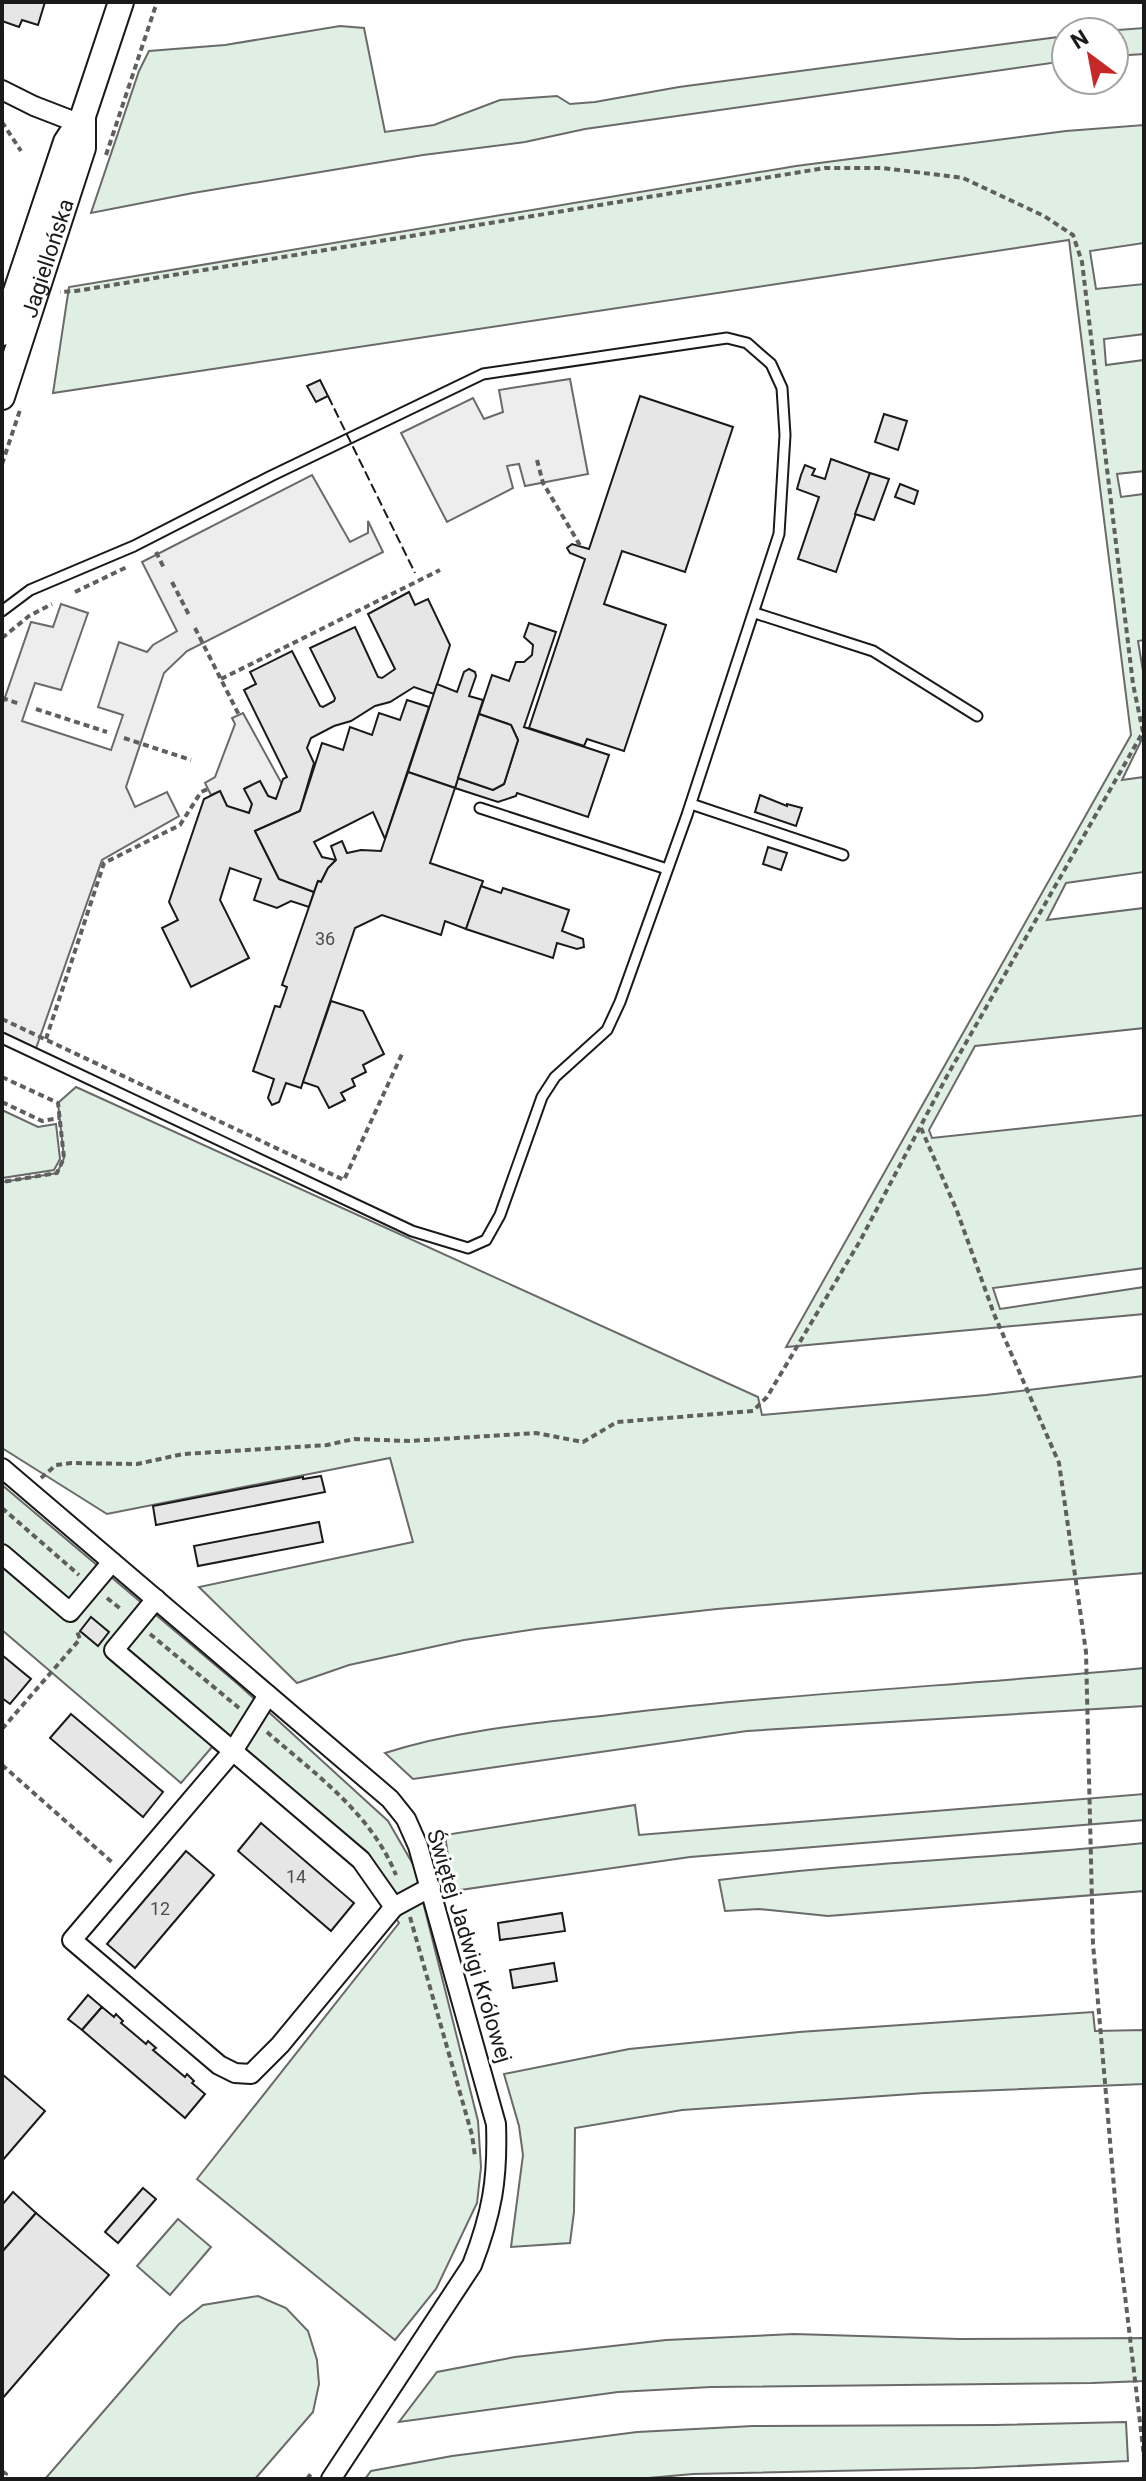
<svg xmlns="http://www.w3.org/2000/svg" width="1146" height="2481" font-family="Roboto,sans-serif">
	<style>
		.green { fill: #e0efe3; stroke: #6a6a6a; stroke-width: 2 }
		.parking { fill: #ededed; stroke: #6a6a6a; stroke-width: 2 }
		.building { fill: #e6e6e6; stroke: #1a1a1a; stroke-width: 2 }
		.lines { fill: none; stroke-linecap: round; stroke-linejoin: round }
		.service-casing { stroke: #1a1a1a; stroke-width: 13 }
		.minor-casing { stroke: #1a1a1a; stroke-width: 22 }
		.tertiary-casing { stroke: #1a1a1a; stroke-width: 28 }
		.path { stroke: #5f5f5f; stroke-width: 4; stroke-dasharray: 6 4; stroke-linecap: butt }
		.service { stroke: #fff; stroke-width: 9 }
		.minor { stroke: #fff; stroke-width: 18 }
		.tertiary { stroke: #fff; stroke-width: 24 }
		.fence { stroke: #1a1a1a; stroke-width: 2; stroke-dasharray: 10 4; stroke-linecap: butt }
		.labels { text-anchor: middle; stroke-width: 6; stroke-linejoin: round; paint-order: stroke }
		.number-label { font-size: 18px; fill: #4d4d4d }
		.street-label { font-size: 22px; fill: #1a1a1a; stroke: #fff }
	</style>
	<rect width="100%" height="100%" fill="#fff"/>
	<g class="green">
		<path d="M340 26 364 28 385 132 434 125 500 100 557 96 570 104 595 102 679 87 1066 36V61L585 129 525 142 423 155 193 193 91 213 139 71 149 51 225 45Z"/>
		<path d="M1144 28V54L1114 56V32H1090Z"/>
		<path d="M1144 125V243L1090 251 1096 289 1144 284V334L1104 339 1106 365 1144 360V471L1117 474 1121 497 1144 494V640L1138 641 1144 677V735L1122 780 1144 777V872L1066 883 1047 920 1144 908V1028L975 1046 929 1130 932 1138 1144 1115V1268L993 1288 1000 1309 1144 1287V1314L786 1347 1131 735 1069 240 53 393 69 287 796 166 1066 131Z"/>
		<path d="M76 1087 758 1397 762 1415 986 1395 1144 1376V1573L717 1609 536 1629 464 1640 349 1665 297 1683 199 1587 413 1542 390 1458 107 1514 2 1448V1182L57 1173 64 1158 58 1103Z"/>
		<path d="M2 1110 38 1127 56 1124 60 1159 54 1170 2 1178Z"/>
		<path d="M2 1485 239 1685 388 1821 414 1866 478 2121 481 2167 477 2203 436 2289 395 2340 197 2179 399 1923 355 1863 212 1747 181 1783 2 1630Z"/>
		<path d="M1144 1668V1706L747 1731 413 1779 385 1753C460 1729 540 1723 618 1714 793 1693 969 1685 1144 1668Z"/>
		<path d="M1144 1794V1820L690 1857 453 1891 445 1835 635 1805 639 1835Z"/>
		<path d="M1144 1843V1891L828 1916 759 1909 725 1911 719 1880C860 1862 1002 1858 1144 1843Z"/>
		<path d="M1093 2012 1095 2031 1144 2030V2084L925 2093 682 2110 575 2128 574 2212 570 2243 511 2247 523 2155 519 2126 504 2074 629 2049 799 2032Z"/>
		<path d="M178 2219 211 2247 170 2295 137 2266Z"/>
		<path d="M258 2296 286 2308 308 2331 317 2360 319 2384 313 2412 255 2479H45L179 2324 203 2305Z"/>
		<path d="M794 2334 959 2339 1144 2338V2381L1092 2383 711 2387 618 2392 399 2422 437 2372 515 2357 666 2340Z"/>
		<path d="M1126 2422 1128 2461 975 2468 693 2474 637 2479H365L371 2471 452 2456 637 2432 753 2426 995 2425Z"/>
	</g>
	<g class="parking">
		<path d="M570 379 588 474 525 486 519 464 507 466 513 488 447 522 401 433 473 398 484 419 503 412 499 390Z"/>
		<path d="M312 475 350 542 368 533V521L383 552 187 651 164 673 126 787 135 807 167 792 179 816 102 860 34 1054 2 1038V706L31 622 53 627 61 604 88 613 61 690 35 683 22 721 111 750 123 715 98 707 119 642 147 652 153 645 177 631 142 562Z"/>
		<path d="M243 713 282 784 276 799 268 796 260 781 245 788 252 804 249 813 227 806 220 791 211 795 205 783 215 777 235 724 232 718Z"/>
	</g>
	<g class="building">
		<path d="M2 2H45L38 25 22 20 19 27 2 21Z"/>
		<path d="M320 380 328 396 316 402 307 386Z"/>
		<path d="M640 396 733 427 685 572 622 551 604 604 666 625 624 751 587 739 584 746 529 728 585 559 570 553 567 548 572 544 589 549Z"/>
		<path d="M884 414 907 421 898 450 875 442Z"/>
		<path d="M831 459 870 473 836 572 798 559 819 497 797 489 801 475 805 465 815 469 812 475 825 479Z"/>
		<path d="M870 473 889 479 874 520 855 514Z"/>
		<path d="M900 484 918 491 914 504 895 497Z"/>
		<path d="M409 592 415 605 428 599 450 645 434 694 414 687 390 702 375 706 351 721 334 726 311 738 307 748 314 763 300 811 255 831 279 879 314 892 309 907 291 901 277 908 254 900 261 879 230 868 220 900 249 958 191 987 162 928 178 920 169 902 204 799 220 791 227 806 249 813 252 804 244 789 260 781 268 796 276 799 283 779 287 777 244 690 256 684 250 672 292 651 320 706 323 707 334 701 335 698 310 648 355 627 378 677 382 678 395 669 368 614Z"/>
		<path d="M529 623 556 632 524 727 609 755 588 817 517 793 516 796 498 802 455 788 458 778 493 790 504 784 518 740 511 725 479 714 492 675 509 681 516 662H524L532 655 533 645 524 637Z"/>
		<path d="M469 669 475 672 476 676 469 696 483 700 455 788 408 772 437 684 457 692 464 672Z"/>
		<path d="M407 700 429 707 385 839 373 812 314 842 322 857 336 860 328 868 321 882 318 881 314 892 279 879 255 831 300 811 322 743 343 750 350 727 372 735 379 713 400 720Z"/>
		<path d="M479 714 511 725 518 740 504 784 493 790 458 778Z"/>
		<path d="M408 772 455 788 430 863 483 881 466 929 445 921 441 935 382 915 355 928 301 1088 286 1083 279 1102 272 1105 268 1098 274 1079 253 1071 275 1006 280 1007 287 987 282 985 318 881 321 882 328 868 336 860 331 846 342 841 347 853 361 850 381 851Z"/>
		<path d="M760 795 787 806V804L802 808 796 826 755 812Z"/>
		<path d="M768 847 787 853 781 870 763 864Z"/>
		<path d="M481 886 501 893 503 888 569 910 562 931 583 939 584 947 577 949 557 943 553 958 466 929Z"/>
		<path d="M331 1001 363 1011 384 1054 363 1065 366 1072 352 1079 355 1086 341 1093 345 1100 329 1108 318 1087 303 1082Z"/>
		<path d="M321 1476 325 1492 156 1525 153 1506 303 1477V1479Z"/>
		<path d="M319 1522 323 1542 198 1566 194 1546Z"/>
		<path d="M91 1617 109 1632 98 1646 80 1631Z"/>
		<path d="M2 1655 31 1679 10 1704 2 1698Z"/>
		<path d="M71 1714 163 1792 143 1817 50 1738Z"/>
		<path d="M261 1823 354 1903 331 1931 238 1851Z"/>
		<path d="M186 1851 214 1875 135 1968 107 1944Z"/>
		<path d="M562 1913 565 1931 500 1940 498 1923Z"/>
		<path d="M554 1963 557 1981 513 1988 510 1970Z"/>
		<path d="M88 1995 102 2007 82 2030 68 2019Z"/>
		<path d="M102 2007 114 2017 116 2014 123 2021 121 2023 146 2044 148 2041 156 2048 153 2050 185 2077 187 2074 194 2081 192 2083 205 2094 185 2118 82 2030Z"/>
		<path d="M2 2074 45 2111 2 2161Z"/>
		<path d="M143 2188 156 2199 118 2243 105 2232Z"/>
		<path d="M13 2192 36 2213 2 2252V2205Z"/>
		<path d="M36 2213 109 2275 2 2399V2252Z"/>
	</g>
	<g class="lines">
		<defs>
			<g id="service">
				<path d="M2 611 30 590 134 546 271 476 483 374 727 338 747 343 771 364 782 388 785 435 779 534 687 815 620 1002 607 1030 555 1077 542 1097 500 1215 486 1240 468 1248 412 1231 2 1038"/>
				<path d="M755 613 873 651 977 716"/>
				<path d="M691 804 843 855"/>
				<path d="M480 808 667 869"/>
			</g>
			<g id="minor">
				<path d="M2 90 34 106 78 123"/>
				<path d="M2 1468 390 1799 406 1819 418 1846 496 2124C498 2180 492 2213 472 2265L331 2479"/>
				<path d="M2 1554 70 1612 112 1562"/>
				<path d="M156 1599 114 1650 361 1860 394 1907"/>
				<path d="M268 1695 233 1751 72 1940 219 2065 235 2073 251 2074 280 2045 394 1907 431 1887"/>
			</g>
			<g id="tertiary">
				<path d="M2 333 66 142 83 116 121 2"/>
				<path id="s1" d="M2 397 83 148V116"/>
			</g>
		</defs>
		<use href="#service" class="service-casing"/>
		<use href="#minor" class="minor-casing"/>
		<use href="#tertiary" class="tertiary-casing"/>
		<g class="path">
			<path d="M2 122 21 151"/>
			<path d="M106 155 157 2"/>
			<path d="M537 460 543 483 581 547"/>
			<path d="M2 464 20 410"/>
			<path d="M156 552 164 568"/>
			<path d="M172 582 189 615"/>
			<path d="M75 592 129 566"/>
			<path d="M195 628 239 715"/>
			<path d="M2 638 29 616 52 604"/>
			<path d="M221 679 440 570"/>
			<path d="M2 698 20 704"/>
			<path d="M36 709 107 732"/>
			<path d="M124 738 191 760"/>
			<path d="M2 1019 344 1180 402 1054"/>
			<path d="M46 1039 104 863 180 825 201 792 208 789"/>
			<path d="M2 1077 58 1103 64 1158 57 1173 2 1182"/>
			<path d="M2 1102 42 1121 59 1118"/>
			<path d="M921 1128 957 1211 994 1314 1059 1463 1086 1652 1093 1944 1119 2245 1144 2456"/>
			<path d="M41 1478 56 1465 71 1463 137 1464 183 1454 327 1445 354 1439 410 1441 536 1433 583 1442 617 1422 753 1411 767 1397 860 1241 947 1076 1143 732 1133 684 1082 262 1073 235 1044 216 963 178 883 168H825L76 291 60 292"/>
			<path d="M2 1508 79 1575"/>
			<path d="M107 1598 122 1610"/>
			<path d="M150 1634 239 1708"/>
			<path d="M2 1729 80 1639 76 1629"/>
			<path d="M267 1732C315 1774 371 1813 396 1875"/>
			<path d="M2 1765 113 1863"/>
			<path d="M410 1917 472 2135 475 2156"/>
			<path d="M2 2471 6 2474 2 2478"/>
			<path d="M307 2479 313 2471"/>
		</g>
		<use href="#service" class="service"/>
		<use href="#minor" class="minor"/>
		<use href="#tertiary" class="tertiary"/>
		<path class="fence" d="M328 396 415 573"/>
	</g>
	<g class="labels">
		<g class="number-label">
			<text x="325" y="945">36</text>
			<text x="296" y="1883">14</text>
			<text x="160" y="1915">12</text>
		</g>
		<g class="street-label">
			<text dy="8" stroke="none"><textPath href="#s1" startOffset="146">Jagiellońska</textPath></text>
			<text transform="translate(470 1946) rotate(73)" y="8">Świętej Jadwigi Królowej</text>
		</g>
	</g>
	<rect width="1146" height="2481" fill="none" stroke="#1a1a1a" stroke-width="8"/>
	<g transform="translate(1090 56) rotate(328)"><circle r="38" fill="#ffffff" stroke="#a3a3a3" stroke-width="2"/>
	<path d="M0-6L14 30L0 20L-14 30Z" fill="#c62828"/>
	<text y="-12" font-size="22" font-weight="bold" text-anchor="middle" fill="#1a1a1a">N</text>
	</g>
</svg>
